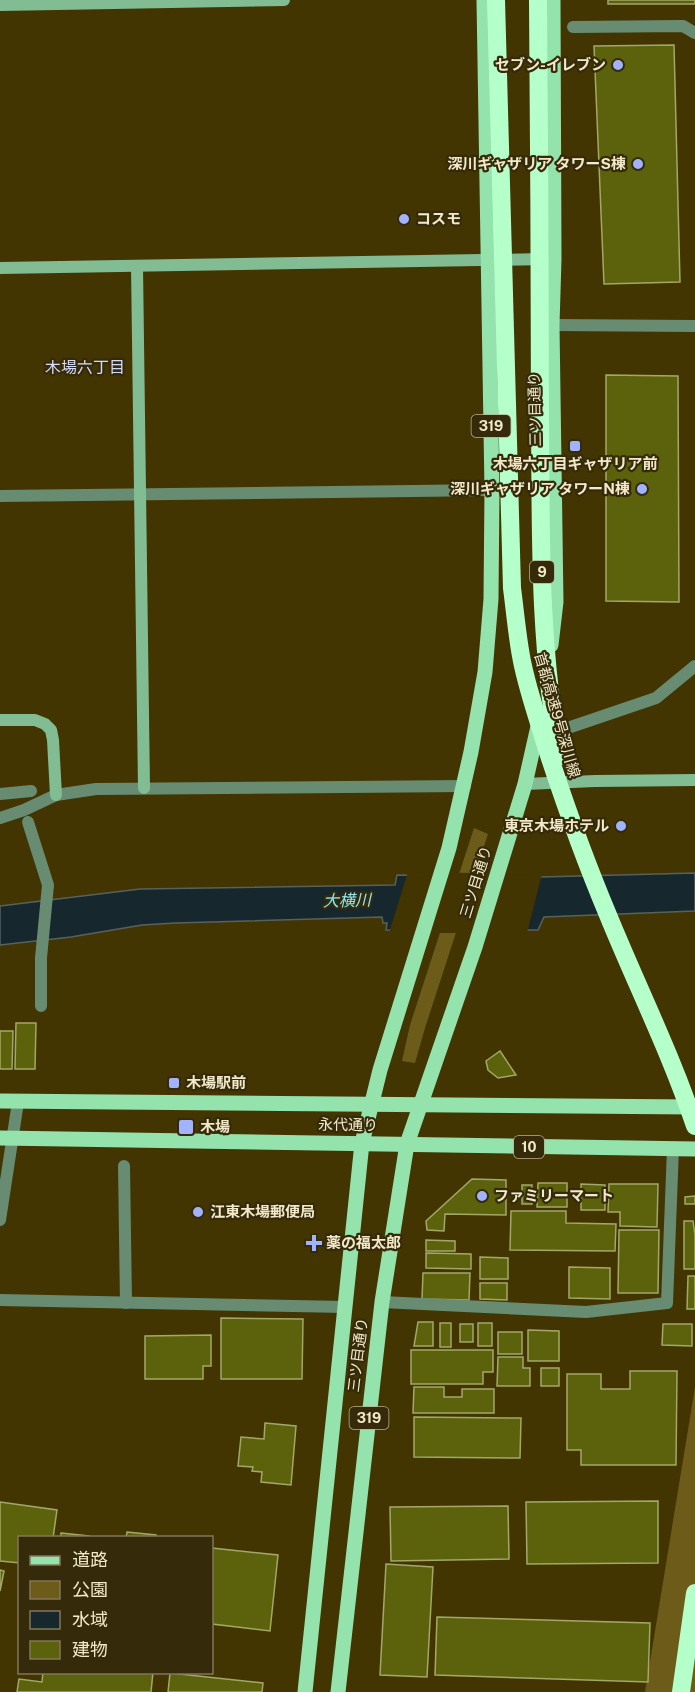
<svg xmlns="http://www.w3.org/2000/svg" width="695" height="1692" font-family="'Public Sans','Noto Sans JP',sans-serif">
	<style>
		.green { fill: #6c5b19 }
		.water { fill: #16282d; stroke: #58625c; stroke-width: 1.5 }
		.pier { fill: #423501 }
		.building { fill: #5c620b; stroke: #a2a86a; stroke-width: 1.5 }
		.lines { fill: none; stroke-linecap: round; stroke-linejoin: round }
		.street { stroke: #678c72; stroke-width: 12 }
		.secondary { stroke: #81bc93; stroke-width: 12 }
		.primary { stroke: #94e2ac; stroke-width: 15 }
		.highway { stroke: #b5ffcb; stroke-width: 18 }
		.highway-bridge { stroke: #b5ffcb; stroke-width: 18 }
		.poi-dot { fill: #a1b3fd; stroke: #352b0a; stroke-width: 2 }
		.labels { text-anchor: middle; stroke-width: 4.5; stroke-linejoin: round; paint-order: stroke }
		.shield { fill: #352b0a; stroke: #b9b090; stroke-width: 1.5 }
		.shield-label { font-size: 14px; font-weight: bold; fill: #f2e9ca }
		.poi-label { font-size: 15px; font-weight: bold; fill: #f2e9ca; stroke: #352b0a; text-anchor: start }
		.street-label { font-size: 15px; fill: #f2e9ca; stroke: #352b0a }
		.neighbourhood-label { font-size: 16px; fill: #d3dbf7; stroke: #352b0a }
		.water-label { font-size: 16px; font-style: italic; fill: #8ae9fe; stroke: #352b0a }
	</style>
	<rect width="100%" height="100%" fill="#423501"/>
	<g class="green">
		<path d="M474 828 488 834 425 1028 415 1063 402 1061 410 1025Z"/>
		<path d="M695 1387V1692H645Z"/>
	</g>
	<path class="water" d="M695 873V911L544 917 538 930H386L387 923H383L382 917 175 923 142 925 71 937 0 945V906L140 889 395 885 397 875 541 877Z"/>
	<path class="pier" d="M408 872 542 874 527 933H389Z"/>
	<g class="building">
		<rect x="608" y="0" width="87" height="4"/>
		<path d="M674 45 680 282 604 284 594 46Z"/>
		<path d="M606 375 678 376 679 602 606 601Z"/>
		<path d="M16 1023H36L35 1069H15Z"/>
		<path d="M0 1031H13L12 1069H0Z"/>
		<path d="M500 1051 516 1075 498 1078 488 1070 486 1061Z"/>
		<path d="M472 1179 506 1180V1215L445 1214 444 1231 427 1230 426 1221Z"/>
		<path d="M538 1183H567V1207H537Z"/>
		<path d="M581 1184 605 1185V1210H581Z"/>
		<path d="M609 1184H658L657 1227 620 1226V1212H608Z"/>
		<rect x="522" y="1185" width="10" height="19"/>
		<path d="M695 1196V1204H685V1197Z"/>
		<path d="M511 1211H566V1223L616 1224 615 1251 510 1250Z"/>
		<path d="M684 1221H693L695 1235V1269H684Z"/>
		<path d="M619 1230H659L658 1293H618Z"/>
		<path d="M426 1240 455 1241V1251H426Z"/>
		<path d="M426 1253 471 1254V1269L426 1268Z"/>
		<path d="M480 1257 508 1258V1279H480Z"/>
		<path d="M569 1267 610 1268V1299L569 1298Z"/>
		<path d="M423 1273H470L469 1300 422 1299Z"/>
		<path d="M688 1276H695V1309H687Z"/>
		<path d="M480 1283H507V1300L480 1299Z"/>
		<path d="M221 1318 303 1319 302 1379H221Z"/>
		<path d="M418 1322H433V1346H414Z"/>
		<rect x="440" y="1323" width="11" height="24"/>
		<rect x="478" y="1323" width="14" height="23"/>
		<rect x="460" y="1324" width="13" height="18"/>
		<path d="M663 1324H692V1346L662 1345Z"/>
		<path d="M528 1330 559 1331V1361H528Z"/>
		<rect x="498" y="1332" width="24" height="22"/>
		<path d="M211 1335V1366H203V1379H145V1336Z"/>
		<path d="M411 1350H493V1372H483V1384H411Z"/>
		<path d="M498 1357H523V1368H530V1386H497Z"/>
		<rect x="541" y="1368" width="18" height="18"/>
		<path d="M630 1371H677L676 1465H581V1450H567V1374H601V1389H630Z"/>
		<path d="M414 1387H444V1397H462V1389H494V1413H413Z"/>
		<path d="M414 1417 521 1418 520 1458 414 1457Z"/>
		<path d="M265 1423 296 1426 291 1485 261 1482 262 1472 252 1471 253 1467 238 1466 241 1437 264 1439Z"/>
		<path d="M658 1501V1563L527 1564 526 1502Z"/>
		<path d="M0 1502 57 1510 53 1538H20V1563L0 1561Z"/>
		<path d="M508 1506 509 1559 391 1561 390 1507Z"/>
		<path d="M127 1532 156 1535V1538H126Z"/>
		<path d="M61 1533 89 1536V1538H61Z"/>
		<path d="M212 1548 278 1555 270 1631 212 1624Z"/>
		<path d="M386 1564 433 1567 427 1677 380 1675Z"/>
		<path d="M0 1570 4 1571 0 1591Z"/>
		<path d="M437 1617 650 1623 648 1682 435 1675Z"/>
		<path d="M43 1672H153L151 1692H17L19 1679 42 1682Z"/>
		<path d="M170 1673 263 1683 262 1692H168Z"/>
	</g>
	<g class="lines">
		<g class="street">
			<path d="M573 27 683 26 695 33"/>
			<path d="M552 325 695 326"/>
			<path d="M0 496 492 490"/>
			<path d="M550 734 656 698 695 666"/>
			<path d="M0 794 31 791"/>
			<path d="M0 818 24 810 56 795 96 789 465 786"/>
			<path d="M28 822 48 885 41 958V1006"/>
			<path d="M124 1166 126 1303"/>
			<path d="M0 1220 18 1102"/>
			<path d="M0 1300 345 1307"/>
			<path d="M382 1302 586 1312 667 1303 673 1148"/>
		</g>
		<g class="secondary">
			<path d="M0 5 284 0"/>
			<path d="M137 266 144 788"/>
			<path d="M0 268 546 259"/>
			<path d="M0 720H35L45 724 51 730 53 740 56 795"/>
			<path d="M525 784 595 781 695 780"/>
		</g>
		<g class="primary">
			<path d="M551 645 556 602 552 325 554 259 553 0"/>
			<path d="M0 1101 695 1107"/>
			<path d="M0 1138 695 1149"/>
			<path d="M305 1692 362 1143 380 1070 449 848 471 752 485 672 491 599 492 490 484 0"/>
			<path d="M338 1692 382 1302 407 1144 475 947 506 846 525 784 539 722"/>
		</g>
		<path class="highway" d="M681 1692 695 1593"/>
		<g class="highway-bridge">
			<path d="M496 0 512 588C515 611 517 634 521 656 526 685 536 712 544 740 563 799 584 858 608 915 637 986 671 1054 695 1126"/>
			<path d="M538 0C539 138 540 275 540 413 541 527 538 643 560 756"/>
		</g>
	</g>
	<g class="poi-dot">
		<circle cx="618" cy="65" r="6"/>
		<circle cx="638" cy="164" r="6"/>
		<circle cx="404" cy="219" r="6"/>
		<rect x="569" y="440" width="12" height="12" rx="3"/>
		<circle cx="642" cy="489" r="6"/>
		<circle cx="621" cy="826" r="6"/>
		<rect x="168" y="1077" width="12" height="12" rx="3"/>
		<rect x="178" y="1119" width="16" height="16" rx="3"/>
		<circle cx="482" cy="1196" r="6"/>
		<circle cx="198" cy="1212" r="6"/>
		<path d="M311 1234h6v6h6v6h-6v6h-6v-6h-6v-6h6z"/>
	</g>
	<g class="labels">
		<g class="shield">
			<rect x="471.5" y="415" width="39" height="22" rx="4.5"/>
			<rect x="530" y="561" width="24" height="22" rx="4.5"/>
			<rect x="514" y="1136" width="30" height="22" rx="4.5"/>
			<rect x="349.5" y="1407" width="39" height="22" rx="4.5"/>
		</g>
		<g class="shield-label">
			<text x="491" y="431">319</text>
			<text x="542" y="577">9</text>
			<text x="529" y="1152">10</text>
			<text x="369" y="1423">319</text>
		</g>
		<g class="poi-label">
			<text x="606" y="70" text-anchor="end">セブン-イレブン</text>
			<text x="626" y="169" text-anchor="end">深川ギャザリア タワーS棟</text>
			<text x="416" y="224">コスモ</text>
			<text x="575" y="469" text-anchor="middle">木場六丁目ギャザリア前</text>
			<text x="630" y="494" text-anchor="end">深川ギャザリア タワーN棟</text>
			<text x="609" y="831" text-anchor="end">東京木場ホテル</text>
			<text x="186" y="1088">木場駅前</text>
			<text x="200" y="1132">木場</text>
			<text x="494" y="1201">ファミリーマート</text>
			<text x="210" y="1217">江東木場郵便局</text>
			<text x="326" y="1248">薬の福太郎</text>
		</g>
		<g class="street-label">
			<text transform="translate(535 409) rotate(-91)" y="5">三ツ目通り</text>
			<text transform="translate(557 715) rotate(74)" y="5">首都高速9号深川線</text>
			<text transform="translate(476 882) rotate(-73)" y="5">三ツ目通り</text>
			<text transform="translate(348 1125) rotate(1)" y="5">永代通り</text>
			<text transform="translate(358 1355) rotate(-83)" y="5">三ツ目通り</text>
		</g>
		<g class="neighbourhood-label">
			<text x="85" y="373">木場六丁目</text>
		</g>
		<g class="water-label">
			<text transform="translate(347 900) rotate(-1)" y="6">大横川</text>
		</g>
	</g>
	<rect x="18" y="1536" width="195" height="138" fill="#352b0a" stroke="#817757" stroke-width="1.5"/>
	<rect x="30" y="1556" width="30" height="9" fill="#94e2ac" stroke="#817757" stroke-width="1.5"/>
	<text x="72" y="1566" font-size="18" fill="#f2e9ca">道路</text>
	<rect x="30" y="1581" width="30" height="18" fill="#6c5b19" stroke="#817757" stroke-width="1.5"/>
	<text x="72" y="1596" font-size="18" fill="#f2e9ca">公園</text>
	<rect x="30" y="1611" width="30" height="18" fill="#16282d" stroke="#817757" stroke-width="1.5"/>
	<text x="72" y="1626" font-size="18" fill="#f2e9ca">水域</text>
	<rect x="30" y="1641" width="30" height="18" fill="#5c620b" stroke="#817757" stroke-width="1.5"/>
	<text x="72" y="1656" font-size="18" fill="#f2e9ca">建物</text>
</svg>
